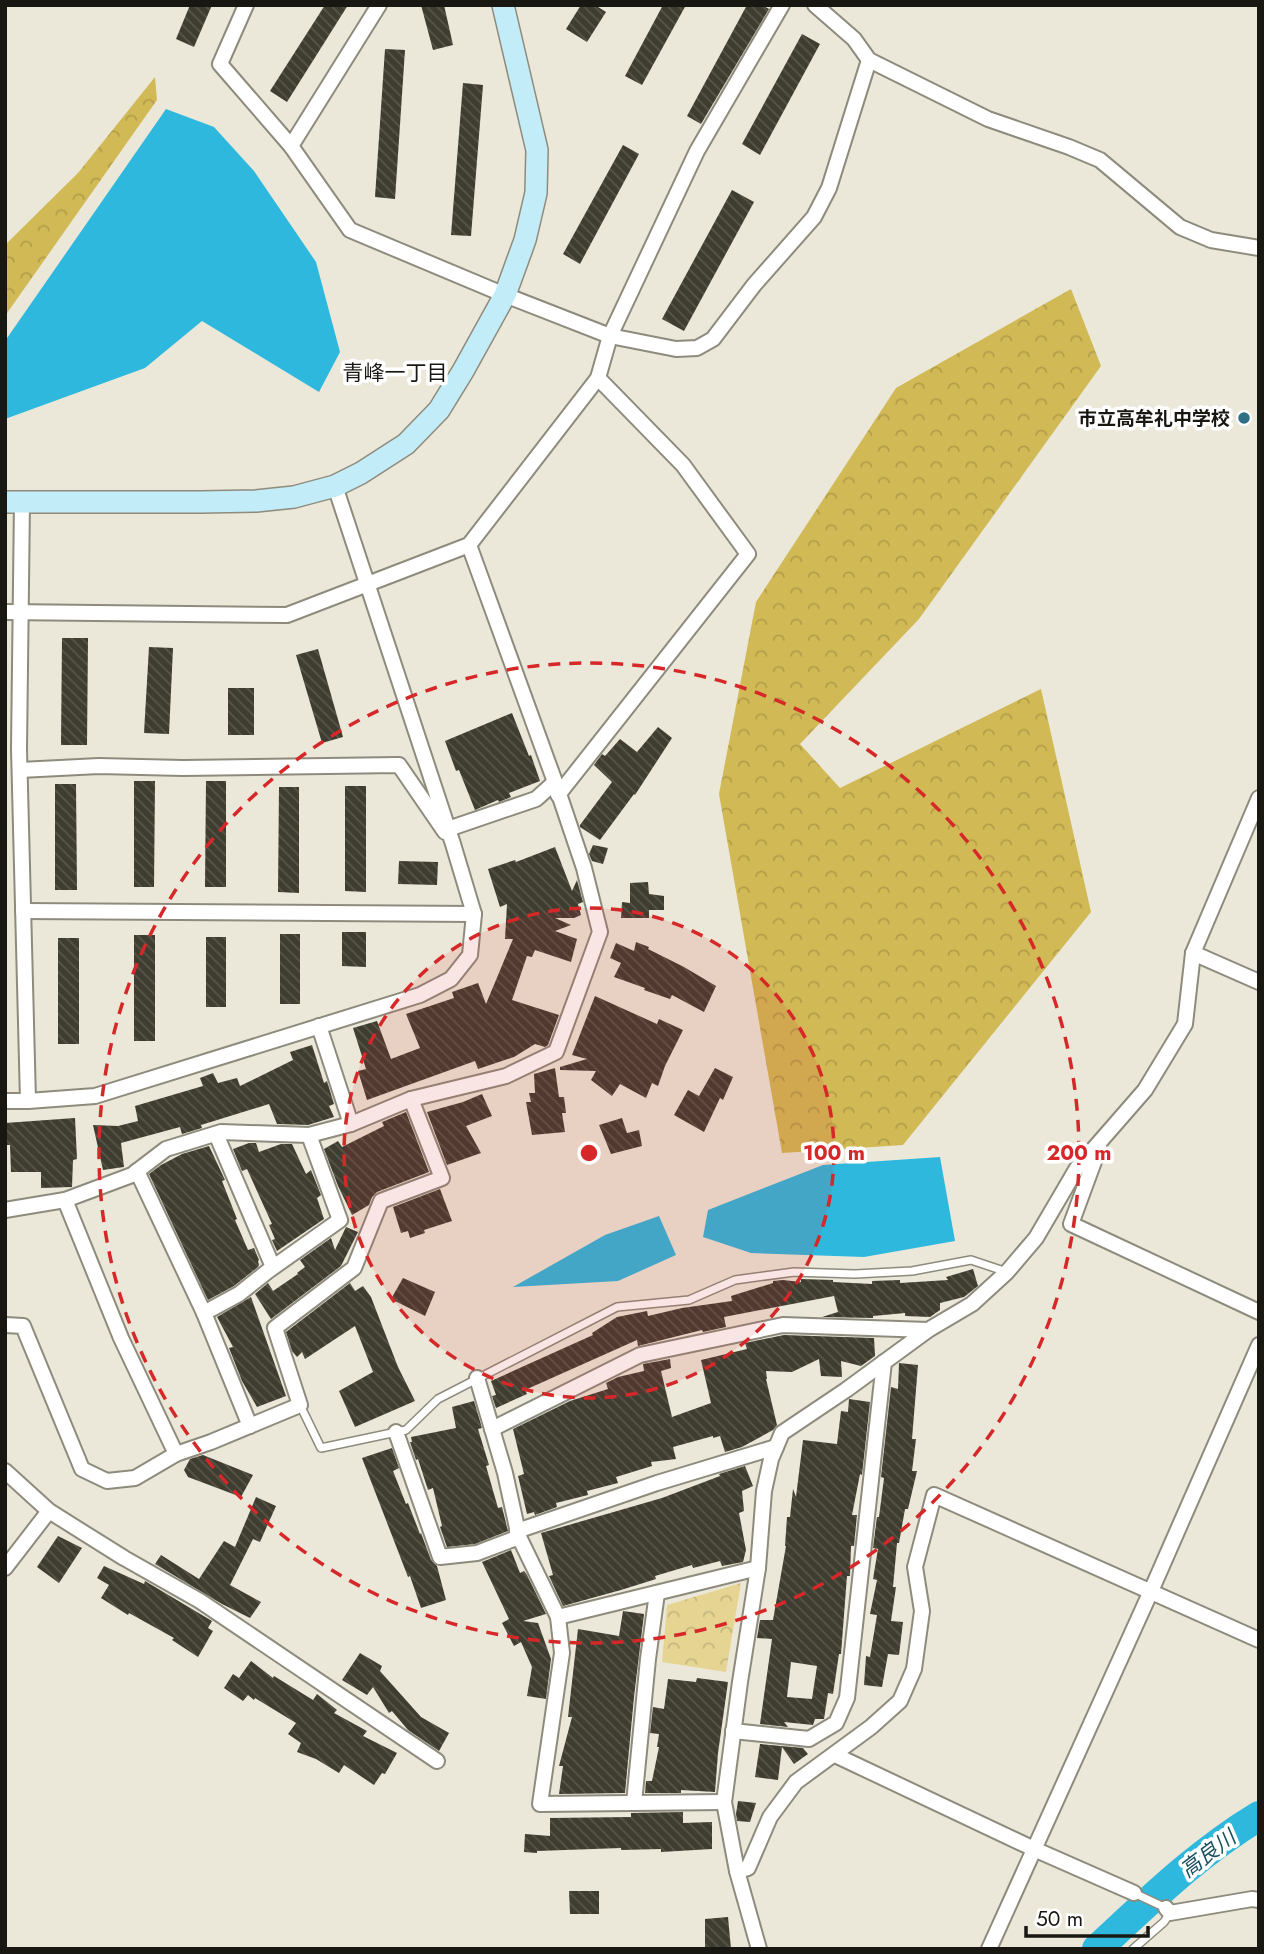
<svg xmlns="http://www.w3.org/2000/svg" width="1264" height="1954" font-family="Jost,'Noto Sans JP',sans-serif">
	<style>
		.forest { fill: url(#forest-crowns) }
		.park { fill: url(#park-crowns) }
		.water { fill: #2fb8dd }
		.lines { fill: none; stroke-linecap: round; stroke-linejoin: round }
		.river { stroke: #2fb8dd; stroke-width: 30 }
		.building { fill: url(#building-back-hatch); fill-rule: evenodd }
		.lane-casing { stroke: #8e8b7d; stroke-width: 10 }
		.street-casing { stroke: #8e8b7d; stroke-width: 18 }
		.secondary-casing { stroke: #8e8b7d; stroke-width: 24 }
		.lane { stroke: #fff; stroke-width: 7 }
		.street { stroke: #fff; stroke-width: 14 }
		.secondary { stroke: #c2ecf7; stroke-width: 21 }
		.ring { fill: none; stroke: #d62828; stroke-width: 3.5; stroke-dasharray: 12 9 }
		.poi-dot { fill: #2f7084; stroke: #fff; stroke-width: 2.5 }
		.labels { text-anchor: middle; stroke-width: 7; stroke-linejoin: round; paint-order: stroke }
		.poi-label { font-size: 19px; font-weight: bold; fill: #191712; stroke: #fff; text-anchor: end }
		.neighbourhood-label { font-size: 21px; fill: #191712; stroke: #fff }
		.water-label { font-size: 21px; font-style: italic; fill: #194f5f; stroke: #fff }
		.centre { fill: #d62828; stroke: #fff; stroke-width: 3.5 }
		.ring-label { font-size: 21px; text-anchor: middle; font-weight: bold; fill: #d62828; stroke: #fff; stroke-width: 7; stroke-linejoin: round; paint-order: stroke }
	</style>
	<defs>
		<pattern id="forest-crowns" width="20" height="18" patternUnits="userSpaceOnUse" patternTransform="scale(1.75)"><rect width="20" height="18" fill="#d1b955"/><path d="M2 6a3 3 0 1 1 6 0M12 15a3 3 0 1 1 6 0" fill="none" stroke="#b39e49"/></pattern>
		<pattern id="park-crowns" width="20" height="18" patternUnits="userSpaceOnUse" patternTransform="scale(1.75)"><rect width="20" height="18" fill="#e6d592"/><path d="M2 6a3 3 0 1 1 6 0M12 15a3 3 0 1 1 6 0" fill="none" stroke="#c5b67d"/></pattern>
		<pattern id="building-back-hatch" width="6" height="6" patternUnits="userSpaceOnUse" patternTransform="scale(1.75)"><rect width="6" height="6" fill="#3f3c30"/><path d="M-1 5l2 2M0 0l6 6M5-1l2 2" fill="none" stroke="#58554b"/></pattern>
	</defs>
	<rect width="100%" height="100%" fill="#ebe8d9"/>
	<g class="forest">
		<path d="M155 77 157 100 5 316V245L78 173Z"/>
		<path d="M1071 289 1101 366 919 619 800 744 840 788 1041 689 1091 912 903 1145 782 1153 719 794 756 602 896 388Z"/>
	</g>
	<path class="park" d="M741 1583 726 1672 662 1662 667 1605Z"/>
	<g class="water">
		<path d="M166 109 214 127 254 171 316 262 340 352 319 392 202 321 145 368 5 419V341Z"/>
		<path d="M940 1157 955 1241 864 1257 751 1253 703 1237 708 1210 823 1165Z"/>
		<path d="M659 1216 676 1255 618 1281 513 1287 605 1235Z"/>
	</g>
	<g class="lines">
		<path class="river" d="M1097 1949C1148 1902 1199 1852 1259 1816"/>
	</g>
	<g class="building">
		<path d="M190 5H212L194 47 176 39Z"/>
		<path d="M325 5H348L287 102 270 91Z"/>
		<path d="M421 5H444L453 45 433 50Z"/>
		<path d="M581 5H595L606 12 587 42 566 29Z"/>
		<path d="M663 5H686L642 85 625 76Z"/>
		<path d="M747 5H762L769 9 701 124 687 116Z"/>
		<path d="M802 34 820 44 760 155 742 144Z"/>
		<path d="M385 49 405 50 395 199 375 197Z"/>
		<path d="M463 83 483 85 471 236 451 235Z"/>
		<path d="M623 145 639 154 580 264 563 254Z"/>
		<path d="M732 190 754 202 684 331 662 319Z"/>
		<path d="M62 638H88L87 745H61Z"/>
		<path d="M149 647 173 648 169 734 144 733Z"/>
		<path d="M318 649 343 737 322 743 296 655Z"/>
		<rect x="228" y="688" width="26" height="47"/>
		<path d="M512 713 529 756 531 755 540 781 509 793 511 797 499 802 498 800 475 810 459 770 456 771 445 741Z"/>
		<path d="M658 727 672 738 635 795 634 794 600 840 580 827V825L612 782 594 765 602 754 605 756 620 739 637 752Z"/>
		<path d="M134 781H155L154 887H134Z"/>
		<path d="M206 781H226V887H205Z"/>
		<path d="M55 784H76L77 890H55Z"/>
		<path d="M345 786H366V892L345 891Z"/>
		<path d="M279 787H299V893L278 892Z"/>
		<path d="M593 845 608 848 603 864 592 861 589 854Z"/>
		<path d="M555 847 572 891 577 880 583 902 578 904 581 915 574 918H555L571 925 555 931 577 939 571 962 535 950 532 957 527 956 512 1000 559 1015 548 1045 545 1047 535 1044 514 1057 478 1069 475 1061 367 1100 358 1071 366 1069 353 1028 377 1021 391 1059 420 1048 406 1014 454 998 452 992 478 983 486 1004 513 939H505L507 904 500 907 488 869 515 860 516 862Z"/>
		<path d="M399 861 438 862 437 885 398 884Z"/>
		<path d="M648 882 649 894 664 896V910H649V918H621L622 902 630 903V883Z"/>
		<path d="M342 932H366V967L342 966Z"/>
		<rect x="280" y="934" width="20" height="70"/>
		<rect x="134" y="935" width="21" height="106"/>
		<rect x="206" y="937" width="20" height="70"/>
		<rect x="58" y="938" width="21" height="106"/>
		<path d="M636 942 649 947 648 949 684 967 716 986 704 1012 672 995 670 999 644 990 645 988 614 977 621 963 610 958 616 943 634 951Z"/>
		<path d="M595 996 657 1024 659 1019 683 1030 665 1066 658 1086 652 1083 646 1098 620 1084 612 1096 591 1080 596 1071 560 1070V1067L587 1059 572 1055Z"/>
		<path d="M312 1045 324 1083 327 1081 334 1104 329 1106 334 1117 308 1125 277 1124 269 1104 201 1125 202 1128 182 1134 180 1127 121 1143 124 1167 103 1170 93 1125 118 1126 138 1121 135 1106 203 1086 200 1078 213 1073 218 1083 237 1078 240 1086 293 1060 290 1052Z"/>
		<path d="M555 1068 559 1097H564L566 1113H562L565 1132 532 1135 526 1102H531L529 1093H535L534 1074Z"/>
		<path d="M715 1068 733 1077 723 1100 720 1098 704 1132 674 1115 688 1090 699 1096Z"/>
		<path d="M482 1094 492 1116 466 1126 481 1153 447 1165 427 1112 463 1102Z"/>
		<path d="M406 1112 429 1172 377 1192 372 1197 369 1205 352 1215 338 1186 324 1149 338 1141 342 1147 384 1126 382 1122Z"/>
		<path d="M75 1118 77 1159 73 1160 72 1187 41 1188V1172H11L10 1145H5V1123Z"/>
		<path d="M622 1118 627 1133 639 1130 642 1146 611 1154 599 1125Z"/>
		<path d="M249 1143H256L259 1152 281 1144H292L306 1174 311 1170 321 1195 317 1198 324 1219 277 1251 272 1240 275 1239 269 1225 272 1224 247 1169 242 1171 233 1149Z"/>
		<path d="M209 1146 225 1180 222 1181 237 1219 235 1220 248 1250 254 1248 259 1260 258 1261 259 1265 258 1267 234 1286 208 1300 149 1174 161 1165 182 1154Z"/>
		<path d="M440 1189 452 1221 424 1230 425 1233 410 1238 408 1231 401 1233 393 1207Z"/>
		<path d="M346 1227 358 1232 341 1266 271 1319 255 1294 268 1283 273 1291 298 1274 297 1273 305 1267 300 1260 331 1238 335 1250Z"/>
		<path d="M973 1269 978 1286 964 1297 940 1303V1310L930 1317 905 1316V1313L873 1316V1318L822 1317 838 1312 834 1296 724 1317 726 1327 703 1332 702 1330 638 1346 637 1340 525 1390 527 1394 496 1408 492 1396 496 1395 491 1381 593 1335 592 1333 617 1317 647 1311 648 1316 682 1308 732 1301 731 1296 773 1283V1281L783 1280 801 1282V1279L833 1280V1282L872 1284V1281L900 1280V1283L948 1280 946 1277Z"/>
		<path d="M403 1278 435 1292 425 1316 391 1299Z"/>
		<path d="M350 1283 355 1291 363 1286 371 1297 398 1367 415 1401 355 1427 339 1391 373 1372 355 1326 305 1359 302 1352 297 1357 292 1351 286 1332Z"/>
		<path d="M251 1297 286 1396 257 1407 242 1381 229 1348 233 1347 217 1317Z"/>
		<path d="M784 1335 874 1338 875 1356 861 1366 841 1361 842 1377 821 1376 819 1359 792 1372 766 1371 767 1379H766L777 1425 773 1430 742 1447 725 1452 720 1436 713 1438V1436L673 1447 676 1459 651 1462 652 1466 616 1477 618 1483 587 1491 588 1495 556 1503 557 1507 535 1515 534 1512 527 1514 518 1476 524 1474 513 1429 570 1401 608 1389 606 1383 618 1377 644 1371 643 1364 670 1359 671 1368 661 1371 672 1417 711 1403 701 1360 747 1349 745 1343Z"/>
		<path d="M899 1363 918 1365 912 1439H916L912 1471H917L908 1509H905L899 1543H897L893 1587H896L891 1621 903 1622 899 1655 888 1654 882 1687 864 1685 866 1656 870 1657 877 1615 870 1614 877 1580 873 1579 878 1549 873 1548 877 1517H879L884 1478 881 1477 891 1387 898 1389Z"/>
		<path d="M849 1399 870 1402 862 1475 860 1474 852 1515H857L854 1546H851L850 1576H847L841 1654H839L833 1694 828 1693 824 1719H815L813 1725 784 1722 788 1727 760 1724 772 1639 757 1638 760 1620H773L786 1546H785L787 1517H790L793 1489 796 1497 803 1440 837 1444 841 1411 848 1412ZM791 1662 817 1666 812 1699 787 1697Z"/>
		<path d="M474 1401 482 1428 478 1429 489 1465 486 1466 498 1508 502 1507 508 1531 475 1544 447 1547 440 1527 442 1526 433 1488 428 1490 418 1459 416 1460 410 1442H412L411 1437 456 1428 452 1407Z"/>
		<path d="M392 1448 399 1468 393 1471 406 1504 408 1503 420 1534 421 1533 431 1560 437 1566 446 1600 421 1608 410 1576 408 1577 362 1458Z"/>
		<path d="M203 1455 253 1475 241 1497 188 1477 184 1470 190 1459Z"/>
		<path d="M745 1466 753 1486 742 1491 744 1511 739 1513 746 1550 743 1562 722 1566 720 1561 693 1568 692 1565 655 1576 656 1579 621 1590 563 1606 549 1576 553 1575 541 1533 662 1498 720 1476 719 1474Z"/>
		<path d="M256 1497 276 1506 260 1542 253 1539 230 1585 261 1602 250 1618 222 1604 155 1564 161 1555 199 1579 224 1541 235 1547Z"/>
		<path d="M58 1536 82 1548 59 1583 37 1567Z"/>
		<path d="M511 1550 520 1573 524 1571 527 1575 546 1614 523 1621 538 1623 551 1659 546 1699 527 1696 532 1667 521 1642 514 1646 502 1623 509 1619 482 1562Z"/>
		<path d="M104 1566 144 1584 145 1581 212 1621 208 1628 213 1631 198 1657 172 1640 174 1638 129 1613 128 1615 101 1598 109 1585 97 1578Z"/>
		<path d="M623 1611 644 1614 634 1697 625 1793 559 1794 563 1766H559L572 1717H568L578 1629 619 1636Z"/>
		<path d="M360 1653 382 1666 380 1671 421 1717 449 1733 439 1751 408 1730 392 1711 389 1713 373 1687 367 1695 342 1680Z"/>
		<path d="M251 1661 273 1678 274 1676 313 1700 317 1694 337 1710 334 1713 367 1731 363 1736 397 1753 385 1774 382 1773 374 1785 344 1765 339 1773 316 1759 297 1752 301 1743 288 1734 296 1723 255 1698 254 1700 248 1695 243 1701 224 1688 233 1674 239 1678Z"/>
		<path d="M697 1678 728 1682 718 1753 715 1792 681 1790V1793H645L646 1781H652L659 1747H657L659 1734 650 1733 653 1707 664 1709 668 1679 696 1682Z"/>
		<path d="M760 1744 803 1748 808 1754 794 1764 782 1747 778 1780 755 1777Z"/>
		<path d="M738 1801 756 1803 750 1822 737 1821 736 1814Z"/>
		<path d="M683 1812V1823L712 1822V1849L661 1852V1849L621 1850V1848L537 1851V1853L524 1852 525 1834 550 1836V1818L631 1817V1813Z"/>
		<path d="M569 1891H599V1914H570Z"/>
		<path d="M728 1917 731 1949H705V1919Z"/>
	</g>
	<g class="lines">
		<defs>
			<g id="lane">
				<path d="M300 1405 321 1448 406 1430 438 1399 617 1307 689 1300 735 1280 794 1272 855 1274 912 1271 971 1260 1007 1272"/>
				<path d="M1134 1893 1166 1908"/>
				<path d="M1133 1949 1164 1922 1170 1913"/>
			</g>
			<g id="street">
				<path d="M246 5 220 64 291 146 350 230 505 295 610 336 676 349 697 348 713 339 754 285 814 217 829 188 869 60"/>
				<path d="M815 5 854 39 869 60 988 119 1069 147 1100 160 1180 227 1211 240 1259 248"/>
				<path d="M291 146 379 5"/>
				<path d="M22 502 19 749 28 1101"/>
				<path d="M5 612 287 615 469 545 598 378 610 336 697 151 782 5"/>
				<path d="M20 770 99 766 183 768 399 765 445 832"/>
				<path d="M558 795 748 554 683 465 598 378"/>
				<path d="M448 829 536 799 555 782"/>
				<path d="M23 911 474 914"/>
				<path d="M1193 953 1259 982"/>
				<path d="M319 1026 351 1124"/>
				<path d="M5 1101H28L95 1096 420 995 451 979 470 955 474 914 453 844 335 486"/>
				<path d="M216 1134 273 1267"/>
				<path d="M1099 1148 1071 1224 1259 1312"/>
				<path d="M137 1171 204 1313"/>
				<path d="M65 1200 121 1338 176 1454 211 1442 300 1405 275 1328 354 1268 381 1201 442 1178 411 1099"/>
				<path d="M5 1210 65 1200 132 1175 166 1149 221 1132 309 1135 351 1124 411 1099 506 1076 556 1052 600 932 584 868 555 782 469 545"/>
				<path d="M5 1325 23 1326 82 1469 107 1481 135 1478 176 1454"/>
				<path d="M477 1378 505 1473 519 1537 558 1617 562 1653 540 1804 724 1802"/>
				<path d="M250 1426 204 1313 239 1294 268 1271 340 1220 309 1135"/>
				<path d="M492 1429 640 1355 783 1325 928 1330"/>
				<path d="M396 1432 440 1557 477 1553 519 1537"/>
				<path d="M5 1471 49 1511 124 1558 200 1601 437 1761"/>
				<path d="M517 1531 657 1483 776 1447"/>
				<path d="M5 1568 49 1511"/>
				<path d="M558 1617 758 1568"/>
				<path d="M733 1731 809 1739 836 1723 847 1698 884 1362"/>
				<path d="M835 1755 1034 1849 1134 1893"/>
				<path d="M634 1803 648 1659 657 1593"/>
				<path d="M737 1871 748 1868 770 1817 796 1782 871 1727 900 1701 914 1669 922 1611 915 1567 934 1495 1259 1640"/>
				<path d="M1166 1908 1170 1913 1252 1899 1259 1900"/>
				<path d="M759 1949 737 1871 724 1802 740 1682 758 1568 764 1491 771 1459 782 1433 846 1390 928 1330 972 1304 1007 1272 1036 1238 1077 1168 1145 1090 1185 1024 1193 953 1259 798"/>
				<path d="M989 1949 1151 1591 1259 1345"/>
			</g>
			<path id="secondary" d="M5 502H200L256 501 294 497 335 486 361 473 406 444 439 410 463 371 505 295 525 240 536 193 537 150 503 5"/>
		</defs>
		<use href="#lane" class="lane-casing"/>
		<use href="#street" class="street-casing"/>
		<use href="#secondary" class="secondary-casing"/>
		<use href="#lane" class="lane"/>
		<use href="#street" class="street"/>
		<use href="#secondary" class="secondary"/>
	</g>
	<circle cx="589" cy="1153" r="245" fill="#d62828" fill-opacity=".12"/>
	<g class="ring">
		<circle cx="589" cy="1153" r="245"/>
		<circle cx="589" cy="1153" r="490"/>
	</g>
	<circle class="poi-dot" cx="1244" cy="418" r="7"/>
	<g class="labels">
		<g class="poi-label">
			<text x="1230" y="425">市立高牟礼中学校</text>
		</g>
		<g class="neighbourhood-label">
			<text x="395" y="380">青峰一丁目</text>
		</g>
		<g class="water-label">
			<text transform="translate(1208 1854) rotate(-37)" y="7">高良川</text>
		</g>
	</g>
	<circle cx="589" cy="1153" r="10" class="centre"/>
	<g class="ring-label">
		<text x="834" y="1160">100 m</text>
		<text x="1079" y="1160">200 m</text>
	</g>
	<rect width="1264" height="1954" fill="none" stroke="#191712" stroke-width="14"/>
	<path d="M1026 1926v10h122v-10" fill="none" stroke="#191712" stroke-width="3.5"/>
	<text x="1036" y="1926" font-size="21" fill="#191712" stroke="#ffffff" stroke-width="5" paint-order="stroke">50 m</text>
</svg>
